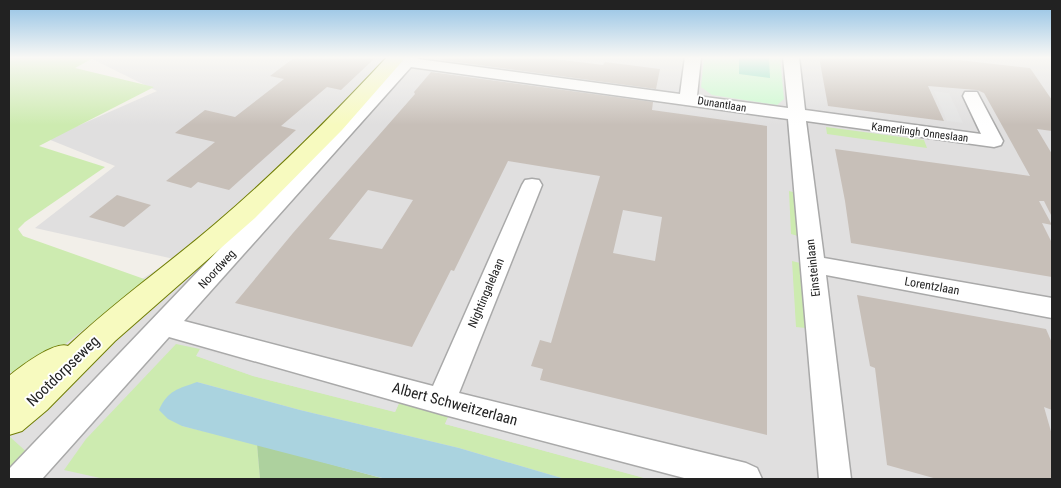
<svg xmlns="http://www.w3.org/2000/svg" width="1061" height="488" font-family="'Roboto Condensed',sans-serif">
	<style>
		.residential { fill: #e0dfdf }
		.grass { fill: #cdebb0 }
		.forest { fill: #add19e }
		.park { fill: #c8facc }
		.pitch { fill: #88e0be }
		.parking { fill: #e2e2e2 }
		.water { fill: #aad3df }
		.building { fill: #c7bfb8; fill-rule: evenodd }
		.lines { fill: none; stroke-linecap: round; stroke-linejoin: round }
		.minor-casing { stroke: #a9a9a9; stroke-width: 3 }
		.secondary-casing { stroke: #707d05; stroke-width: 2 }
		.minor { fill: #fff; fill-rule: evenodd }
		.secondary { fill: #f7fabf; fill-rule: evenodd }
		.labels { text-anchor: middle; stroke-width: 4; stroke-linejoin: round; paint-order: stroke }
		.far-street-label { font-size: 11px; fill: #222; stroke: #fff }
		.street-label { font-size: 12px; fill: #222; stroke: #fff }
		.near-street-label { font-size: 15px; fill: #222; stroke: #fff }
	</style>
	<rect width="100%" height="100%" fill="#f2efe9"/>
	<path class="residential" d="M88 57H1052V479H9V353L18 356 174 259 35 228 115 166 48 139 157 91Z"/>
	<g class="grass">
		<path d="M9 57H95L75 68 154 87 39 146 105 167 25 222 18 229 23 236 147 280 23 377 9 371Z"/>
		<path d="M826 127 924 140 927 148 827 134Z"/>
		<path d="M789 191 797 193 798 236 791 234Z"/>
		<path d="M792 261 800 263 806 328 796 327Z"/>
		<path d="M176 344 200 349 197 356 253 376 395 412 400 401 449 415 445 424 648 479H565L459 448 300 410 197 382 182 426 257 444 260 479H114L100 478 64 470 86 439Z"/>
		<path d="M9 436 30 455 9 477Z"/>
	</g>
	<path class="forest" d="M257 444 385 479H260Z"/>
	<path class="park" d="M704 57H780L784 99 777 105 712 95 701 87Z"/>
	<path class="pitch" d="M739 57H769L770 78 739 74Z"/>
	<g class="parking">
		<path d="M934 91 949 93 963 123 947 121Z"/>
		<path d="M200 349 400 401 395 412 253 376 196 356Z"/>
		<path d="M449 415 689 479H648L445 424Z"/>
	</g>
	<path class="water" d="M197 382 300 410 459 448 565 479H386L182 426 168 419 159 410C168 390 178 389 197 382Z"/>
	<g class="building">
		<path d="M295 57H376L341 90 327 87 281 126 296 130 229 190 198 182 191 188 166 181 215 142 175 133 205 110 235 117 284 79 270 76Z"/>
		<path d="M443 57H540L603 65 605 62 660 69 656 89 441 60Z"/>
		<path d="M819 57H932L1030 68 1052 100V131L1037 129 1052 154V217L1044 201H1039L1052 225 1042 223 1052 243V277L851 243 845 201 835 149 1030 176 984 93 977 90 928 86 944 121 828 106Z"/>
		<path d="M431 72 653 102 652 110 767 126V435L540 380 543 369 531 366 540 340 551 343 600 176 508 161 454 271 451 270 412 347 235 303 293 233 415 94 414 92ZM368 190 413 200 382 249 329 239ZM623 210 662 217 655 261 613 253Z"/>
		<path d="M117 195 151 205 124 227 89 217Z"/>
		<path d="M857 295 1046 329 1052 343V410L1044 407 1052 435V479H937L887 465 875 368 870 366Z"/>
	</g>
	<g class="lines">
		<defs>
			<path id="minor" d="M403 57H420L418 59 680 94 685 57H701L697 96 788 108 783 57H799L805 110 981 134 963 96 965 92H977L1003 141 1001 145 994 147 806 121 824 258 1052 298V318L826 275 851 479H819L788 119 411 67 184 321 433 386 522 185 525 180 532 179 539 180 542 185 459 393 746 463 757 468 762 479H688L441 414 169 337 42 479H9L10 468Z"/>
			<path id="secondary" d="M387 57H406L342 130 255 218 115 341 47 410 22 431 9 435V376C20 367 54 341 68 346 114 302 166 266 215 224 276 172 332 116 387 57Z"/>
		</defs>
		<use href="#minor" class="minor-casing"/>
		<use href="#secondary" class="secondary-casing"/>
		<use href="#minor" class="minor"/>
		<use href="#secondary" class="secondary"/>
	</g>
	<linearGradient id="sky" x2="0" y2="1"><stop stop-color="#8fc0e4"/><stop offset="0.46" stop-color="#f9f8f5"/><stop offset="1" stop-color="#f9f8f5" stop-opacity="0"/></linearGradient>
	<rect width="1061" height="125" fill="url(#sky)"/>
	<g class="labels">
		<g class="far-street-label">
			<text transform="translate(722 104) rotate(9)" y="4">Dunantlaan</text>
			<text transform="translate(920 132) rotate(7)" y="4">Kamerlingh Onneslaan</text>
		</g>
		<g class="street-label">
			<text transform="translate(813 268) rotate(-96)" y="4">Einsteinlaan</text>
			<text transform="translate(217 269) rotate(-47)" y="4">Noordweg</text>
			<text transform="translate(932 286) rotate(10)" y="4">Lorentzlaan</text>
			<text transform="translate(486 293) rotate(-67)" y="4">Nightingalelaan</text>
		</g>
		<g class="near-street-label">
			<text transform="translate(63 371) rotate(-44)" y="5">Nootdorpseweg</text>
			<text transform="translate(455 404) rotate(15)" y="5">Albert Schweitzerlaan</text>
		</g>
	</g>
	<rect width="1061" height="488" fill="none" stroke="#222222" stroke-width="20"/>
</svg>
